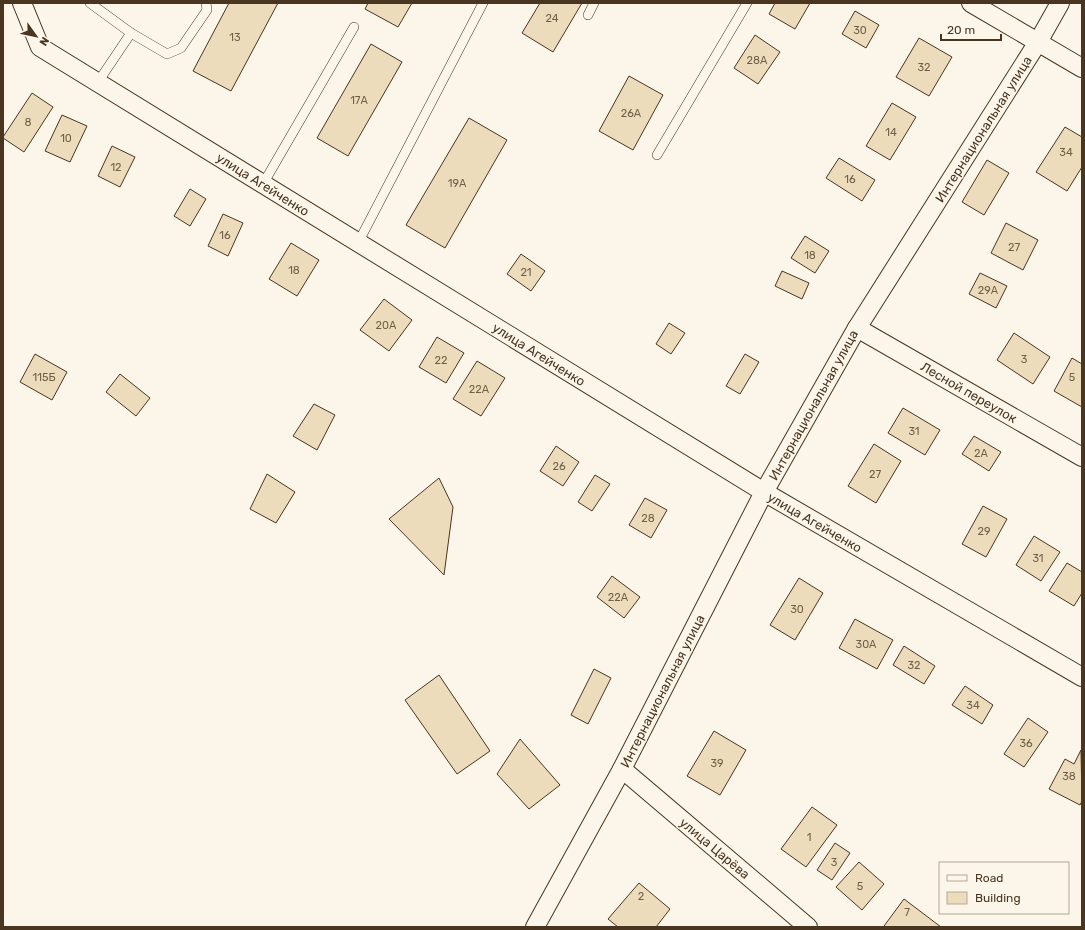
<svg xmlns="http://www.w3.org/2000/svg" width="1085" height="930" font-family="Rubik,sans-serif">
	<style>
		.building { fill: #ecdcbc; stroke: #4a3520 }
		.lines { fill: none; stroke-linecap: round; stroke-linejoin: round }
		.lane-casing { stroke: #4a3520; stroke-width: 10 }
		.street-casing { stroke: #4a3520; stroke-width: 20 }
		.lane { stroke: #fbf6e9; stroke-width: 9 }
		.street { stroke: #fbf6e9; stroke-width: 18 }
		.labels { text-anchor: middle; stroke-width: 3; stroke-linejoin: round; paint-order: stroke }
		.number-label { font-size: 11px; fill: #725f47 }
		.street-label { font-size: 13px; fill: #4a3520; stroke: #fbf6e9 }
	</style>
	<rect width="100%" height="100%" fill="#fbf6e9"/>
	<g class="building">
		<path d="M229 3H278L231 91 193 71Z"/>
		<path d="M368 3H412L398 27 365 9Z"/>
		<path d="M540 3H582L553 52 522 33Z"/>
		<path d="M775 3H810L795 29 769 14Z"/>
		<path d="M855 11 879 25 866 48 842 34Z"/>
		<path d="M755 35 780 52 758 84 734 68Z"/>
		<path d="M919 38 952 57 929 96 896 77Z"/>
		<path d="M371 44 402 62 348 156 317 138Z"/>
		<path d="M629 76 663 95 633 150 599 131Z"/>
		<path d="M32 93 53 107 24 152 3 138V137Z"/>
		<path d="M892 103 916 117 890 160 866 146Z"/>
		<path d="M62 115 87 126 70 162 45 151Z"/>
		<path d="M469 118 507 140 445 248 406 225Z"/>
		<path d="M1065 127 1082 137V167L1067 191 1036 172Z"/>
		<path d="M112 146 135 157 120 187 98 176Z"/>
		<path d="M839 158 875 180 862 201 826 178Z"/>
		<path d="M987 160 1009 173 984 215 962 202Z"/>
		<path d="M190 189 206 199 190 226 174 216Z"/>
		<path d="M223 214 243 223 228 256 208 246Z"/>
		<path d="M1006 223 1038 240 1023 270 991 253Z"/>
		<path d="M805 236 829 251 815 273 791 258Z"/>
		<path d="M291 243 319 260 297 296 269 279Z"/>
		<path d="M521 254 545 271 531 291 507 274Z"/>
		<path d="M782 271 809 283 802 299 775 286Z"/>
		<path d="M980 273 1007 286 996 308 969 294Z"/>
		<path d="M384 299 412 320 389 351 360 330Z"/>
		<path d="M669 323 685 333 671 354 656 344Z"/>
		<path d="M1014 333 1050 357 1033 384 997 360Z"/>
		<path d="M437 337 464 353 446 383 419 367Z"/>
		<path d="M35 354 67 372 52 400 20 382Z"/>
		<path d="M745 354 759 362 740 394 726 386Z"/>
		<path d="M1072 358 1082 364V407L1054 391Z"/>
		<path d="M477 361 505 378 481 416 453 399Z"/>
		<path d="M120 374 150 398 136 416 106 392Z"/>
		<path d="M314 404 335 415 317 450 293 436Z"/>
		<path d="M903 408 940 430 925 455 888 433Z"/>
		<path d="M974 436 1001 452 989 471 962 454Z"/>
		<path d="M874 444 901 461 876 503 848 486Z"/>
		<path d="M556 446 579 462 563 486 540 471Z"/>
		<path d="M267 474 295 492 276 523 250 509Z"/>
		<path d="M595 475 610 484 592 511 578 502Z"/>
		<path d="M439 478 453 507 444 575 389 519Z"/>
		<path d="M645 498 667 510 651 538 629 525Z"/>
		<path d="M983 506 1007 519 986 557 962 544Z"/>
		<path d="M1034 536 1060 552 1041 581 1016 565Z"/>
		<path d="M1067 563 1082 572V593L1074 606 1049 591Z"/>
		<path d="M612 576 640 597 624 618 597 597Z"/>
		<path d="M799 578 823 593 795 640 770 625Z"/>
		<path d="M855 619 893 640 877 669 839 648Z"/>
		<path d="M904 646 935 666 924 684 893 665Z"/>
		<path d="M594 669 611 678 588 724 571 715Z"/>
		<path d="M439 675 490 751 457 774 405 700Z"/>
		<path d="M965 686 993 705 982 724 952 705Z"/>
		<path d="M1028 718 1048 732 1024 767 1004 754Z"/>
		<path d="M714 731 746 750 720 795 687 776Z"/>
		<path d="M520 739 560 785 529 809 497 774Z"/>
		<path d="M1081 750 1082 801 1080 805 1049 789 1065 759 1074 764Z"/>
		<path d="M812 807 837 825 806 867 781 849Z"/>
		<path d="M835 843 850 853 832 880 817 870Z"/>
		<path d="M859 862 884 884 862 910 836 887Z"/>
		<path d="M639 883 670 909 656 927H618L608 919Z"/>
		<path d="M904 899 941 927H885L884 926Z"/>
	</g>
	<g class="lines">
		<defs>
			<g id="lane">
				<path d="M90 3 131 33 167 54 181 48 207 10 206 3"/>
				<path d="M588 15 594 3"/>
				<path d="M98 82 131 33"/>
				<path d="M657 155 747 3"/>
				<path d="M263 184 354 27"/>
				<path d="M358 243 483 3"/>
			</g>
			<g id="street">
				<path d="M22 3 40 47 764 492 1082 677"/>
				<path d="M971 3 1082 68"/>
				<path d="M857 328 1082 457"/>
				<path d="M622 769 808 927"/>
				<path d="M535 927 622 769 764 492 857 328 1038 42 1060 3"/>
			</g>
		</defs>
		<use href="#lane" class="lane-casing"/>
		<use href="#street" class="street-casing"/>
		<use href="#lane" class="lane"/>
		<use href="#street" class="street"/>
	</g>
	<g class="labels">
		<g class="number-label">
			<text x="552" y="22">24</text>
			<text x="860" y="34">30</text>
			<text x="235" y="41">13</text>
			<text x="757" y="64">28А</text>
			<text x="924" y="71">32</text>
			<text x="359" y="104">17А</text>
			<text x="631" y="117">26А</text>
			<text x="28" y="126">8</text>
			<text x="891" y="136">14</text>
			<text x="66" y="142">10</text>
			<text x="1066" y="156">34</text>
			<text x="116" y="171">12</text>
			<text x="850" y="183">16</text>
			<text x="457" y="187">19А</text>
			<text x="225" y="239">16</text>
			<text x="1014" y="251">27</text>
			<text x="810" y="259">18</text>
			<text x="294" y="274">18</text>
			<text x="526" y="276">21</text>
			<text x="988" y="294">29А</text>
			<text x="386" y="329">20А</text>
			<text x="1024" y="363">3</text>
			<text x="441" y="364">22</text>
			<text x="44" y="381">115Б</text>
			<text x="1072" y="381">5</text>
			<text x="479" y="393">22А</text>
			<text x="914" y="435">31</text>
			<text x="981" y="457">2А</text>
			<text x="559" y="470">26</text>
			<text x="875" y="478">27</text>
			<text x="648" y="522">28</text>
			<text x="984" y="535">29</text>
			<text x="1038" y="562">31</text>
			<text x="618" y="601">22А</text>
			<text x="797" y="613">30</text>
			<text x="866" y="648">30А</text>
			<text x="914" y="669">32</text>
			<text x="973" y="709">34</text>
			<text x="1026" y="747">36</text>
			<text x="717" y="767">39</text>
			<text x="1069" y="780">38</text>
			<text x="809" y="841">1</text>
			<text x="834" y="866">3</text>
			<text x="860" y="890">5</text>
			<text x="641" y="900">2</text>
			<text x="907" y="916">7</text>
		</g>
		<g class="street-label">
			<text transform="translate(983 129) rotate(-58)" y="5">Интернациональная улица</text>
			<text transform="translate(263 184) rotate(32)" y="5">улица Агейченко</text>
			<text transform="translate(539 354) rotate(32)" y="5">улица Агейченко</text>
			<text transform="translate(969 392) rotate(30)" y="5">Лесной переулок</text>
			<text transform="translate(813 405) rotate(-61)" y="5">Интернациональная улица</text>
			<text transform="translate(815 522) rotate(30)" y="5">улица Агейченко</text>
			<text transform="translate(662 691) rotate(-63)" y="5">Интернациональная улица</text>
			<text transform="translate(715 848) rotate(40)" y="5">улица Царёва</text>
		</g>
	</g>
	<rect width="1085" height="930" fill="none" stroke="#4a3520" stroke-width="8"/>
	<rect x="939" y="862" width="130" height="52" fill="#fbf6e9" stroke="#b4a999"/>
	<rect x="947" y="875" width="20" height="6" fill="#fbf6e9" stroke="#b4a999"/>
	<text x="975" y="882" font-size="12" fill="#4a3520">Road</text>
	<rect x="947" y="892" width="20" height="12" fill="#ecdcbc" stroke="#b4a999"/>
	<text x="975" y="902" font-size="12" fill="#4a3520">Building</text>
	<g transform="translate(36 36) rotate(123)" stroke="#fbf6e9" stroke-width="3" paint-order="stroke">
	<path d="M0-3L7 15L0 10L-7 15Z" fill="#4a3520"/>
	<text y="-6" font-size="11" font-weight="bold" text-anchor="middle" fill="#4a3520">N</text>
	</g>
	<path d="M941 34v6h60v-6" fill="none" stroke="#4a3520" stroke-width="2"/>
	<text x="947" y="34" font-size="12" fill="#4a3520" stroke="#fbf6e9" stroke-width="3" paint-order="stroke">20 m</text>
</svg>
